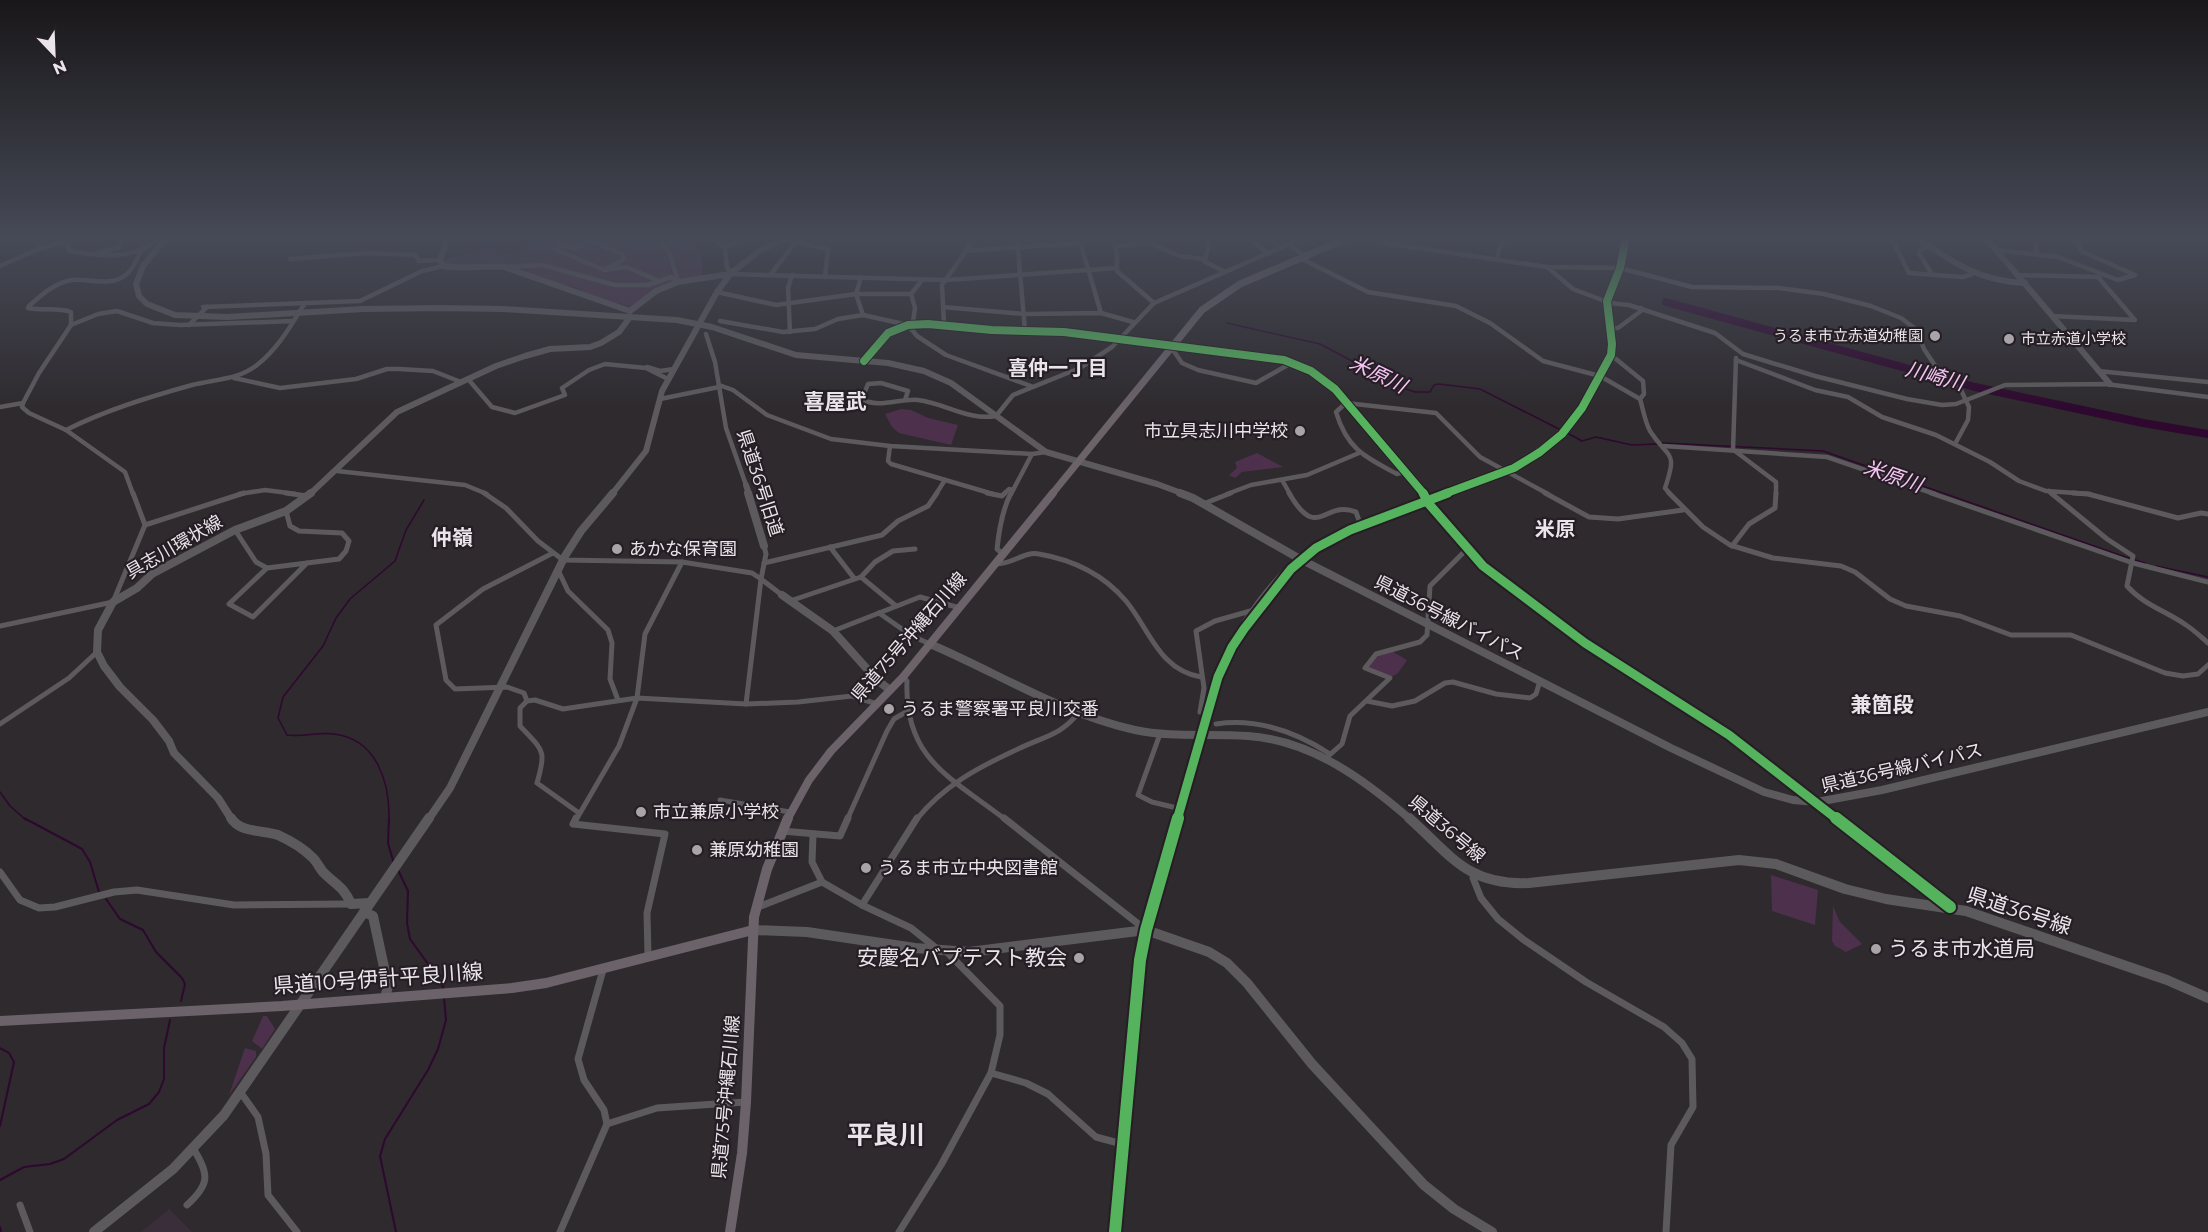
<svg xmlns="http://www.w3.org/2000/svg" width="2208" height="1232" font-family="Montserrat,'Noto Sans JP',sans-serif">
	<style>
		.built { fill: #3a2e3a }
		.green { fill: #4d314c }
		.lines { fill: none; stroke-linecap: round; stroke-linejoin: round }
		.stream-far1 { stroke: #2e082e; stroke-width: 1.5 }
		.stream { stroke: #2e082e; stroke-width: 2 }
		.river { stroke: #2e082e; stroke-width: 8 }
		.street-far2 { stroke: #5d5a5d; stroke-width: 4.5 }
		.street-far1 { stroke: #5d5a5d; stroke-width: 5 }
		.street { stroke: #5d5a5d; stroke-width: 7 }
		.secondary-far2 { stroke: #5d5a5d; stroke-width: 6 }
		.secondary-far1 { stroke: #5d5a5d; stroke-width: 8 }
		.secondary { stroke: #5d5a5d; stroke-width: 10 }
		.primary-far2 { stroke: #6b626a; stroke-width: 7 }
		.primary-far1 { stroke: #6b626a; stroke-width: 8 }
		.primary { stroke: #6b626a; stroke-width: 10 }
		.cycleway-far2-casing { stroke: #261e25; stroke-width: 10 }
		.cycleway-far1-casing { stroke: #261e25; stroke-width: 13 }
		.cycleway-casing { stroke: #261e25; stroke-width: 16 }
		.cycleway-far2 { stroke: #56b35d; stroke-width: 8 }
		.cycleway-far1 { stroke: #56b35d; stroke-width: 9 }
		.cycleway { stroke: #56b35d; stroke-width: 12 }
		.poi-dot { fill: #a8a4a8; stroke: #261e25; stroke-width: 2 }
		.labels { text-anchor: middle; stroke-width: 4.5; stroke-linejoin: round; paint-order: stroke }
		.far-poi-label { font-size: 15px; fill: #eae5ea; stroke: #261e25; text-anchor: end }
		.poi-label { font-size: 18px; fill: #eae5ea; stroke: #261e25; text-anchor: start }
		.street-label { font-size: 18px; fill: #eae5ea; stroke: #261e25 }
		.neighbourhood-label { font-size: 20px; font-weight: bold; fill: #eae5ea; stroke: #261e25 }
		.water-label { font-size: 20px; font-style: italic; fill: #f6c4f4; stroke: #261e25 }
		.quarter-label { font-size: 21px; font-weight: bold; fill: #eae5ea; stroke: #261e25 }
		.near-street-label { font-size: 21px; fill: #eae5ea; stroke: #261e25 }
		.near-poi-label { font-size: 21px; fill: #eae5ea; stroke: #261e25; text-anchor: start }
		.near-quarter-label { font-size: 26px; font-weight: bold; fill: #eae5ea; stroke: #261e25 }
	</style>
	<rect width="100%" height="100%" fill="#2e2a2e"/>
	<path class="built" d="M169 1209 192 1232H141Z"/>
	<g class="green">
		<path d="M545 238H656L666 252 675 281 633 307 595 298 577 288 544 280 506 265 486 263 456 267 446 265 443 260 490 248 510 255Z"/>
		<path d="M666 238H690C701 251 705 259 701 277L679 280Z"/>
		<path d="M901 409 911 410 928 418 958 425 951 445 899 433 892 427 885 414Z"/>
		<path d="M1257 453 1283 467 1242 472 1235 478 1229 475 1237 468 1235 462Z"/>
		<path d="M1388 649 1407 660 1398 673 1390 678 1365 668 1376 654Z"/>
		<path d="M1771 875 1818 890 1815 925 1772 911Z"/>
		<path d="M1833 906 1840 922 1862 944 1846 952 1835 946 1832 941Z"/>
		<path d="M263 1016H267L275 1029 262 1049 252 1041Z"/>
		<path d="M245 1048 256 1051V1057L229 1095Z"/>
	</g>
	<g class="lines">
		<g class="stream-far1">
			<path d="M1227 323 1320 344 1365 368 1379 380 1415 392H1430L1434 385 1439 384 1480 389 1559 429"/>
			<path d="M1569 434 1582 441 1596 437 1632 445 1657 444"/>
			<path d="M1662 443 1823 451 2131 559"/>
			<path d="M2135 560 2145 563"/>
			<path d="M2156 566 2208 577"/>
			<path d="M0 792 10 806 26 820"/>
			<path d="M389 820C390 783 377 739 334 734 318 732 303 737 287 735L278 718 283 697 323 646 336 618 350 599 395 561 406 530 424 500"/>
		</g>
		<g class="stream">
			<path d="M24 818 82 849 90 862 99 892"/>
			<path d="M389 818 388 843 394 864"/>
			<path d="M398 870 408 891 407 923 410 939 441 982 444 990"/>
			<path d="M106 899 120 919 143 930 156 952 182 978 185 984 181 1001"/>
			<path d="M0 1048 9 1053 14 1062 0 1126"/>
			<path d="M0 1180 24 1167 50 1164 64 1159 117 1120 149 1104 159 1092 164 1079V1048L170 1020"/>
			<path d="M0 1227 1 1232"/>
			<path d="M396 1232 380 1156 385 1139 428 1070 438 1049 446 1020 444 998"/>
		</g>
		<path class="river" d="M1666 302 1975 387 2143 423 2208 434"/>
		<g class="street-far2">
			<path d="M659 238 669 252 678 281"/>
			<path d="M712 238 725 247"/>
			<path d="M1017 238 1025 330"/>
			<path d="M1029 238 1043 245"/>
			<path d="M1079 238 1101 313"/>
			<path d="M1112 238 1117 253V271L1154 303"/>
			<path d="M1248 238 1268 253"/>
			<path d="M1281 238 1305 256"/>
			<path d="M1371 238 1391 244 1547 267 1620 268 1692 287 1779 288 1824 294 1871 306 1901 318 1917 330 1924 349 1934 364 1961 390 1969 407 1968 420 1955 444"/>
			<path d="M1896 238 1892 239 1909 273 1963 277 1972 274"/>
			<path d="M2036 238V254"/>
			<path d="M2067 238 2077 240 2105 238"/>
			<path d="M783 239 828 249 825 277"/>
			<path d="M591 240 623 255 624 259 604 270 555 249 561 245 574 249Z"/>
			<path d="M1116 246 1148 242 1179 256 1205 259"/>
			<path d="M1929 246 1921 249 1919 253 1931 273"/>
			<path d="M725 247 727 267 731 273"/>
			<path d="M725 247 745 238"/>
			<path d="M1996 250 2058 257 2118 280 2135 275 2081 251 2077 240"/>
			<path d="M965 251 1080 243"/>
			<path d="M94 254 120 247 123 238"/>
			<path d="M1300 258 1368 292 1456 306 1490 323 1543 361 1600 376 1640 399"/>
			<path d="M1497 258 1501 243 1510 238"/>
			<path d="M290 259 368 253 415 255 419 261 440 260"/>
			<path d="M1205 259 1204 261 1225 272"/>
			<path d="M1205 259 1211 238"/>
			<path d="M0 266 38 249 64 242 68 244 69 251C100 256 135 261 159 238"/>
			<path d="M504 267 542 265 615 285H648L671 277 678 282"/>
			<path d="M1547 267 1573 289 1610 303 1629 305 1715 333 1743 354 1815 376 1907 399 1942 405 1956 404 2005 385 2106 384 2208 397"/>
			<path d="M604 270 626 267 659 281"/>
			<path d="M730 274 946 280 1117 268"/>
			<path d="M771 274 795 243"/>
			<path d="M2018 275 2100 277"/>
			<path d="M861 277 856 294 863 315"/>
			<path d="M717 292 776 305 856 294H911L922 280"/>
			<path d="M203 307 360 301 422 271 443 266"/>
			<path d="M943 307 1025 314 1101 313 1133 322"/>
			<path d="M2052 316 2135 320 2098 277"/>
			<path d="M720 321 783 332 815 329 838 319 863 315 908 325 917 336 946 355 1031 386"/>
			<path d="M71 325 98 314 117 311 153 323 180 325 293 321"/>
			<path d="M189 325 207 307"/>
			<path d="M908 325 913 322 915 308 911 294"/>
			<path d="M944 325 942 285 975 238"/>
			<path d="M1610 328H1618L1641 311V308"/>
			<path d="M790 332 788 288 792 275"/>
			<path d="M706 334 715 362 726 428 746 485"/>
			<path d="M1171 347C1231 351 1285 350 1335 389L1424 494"/>
			<path d="M1171 347 1182 363 1198 370 1256 383 1293 362"/>
			<path d="M1611 355 1643 381 1644 394 1640 399C1643 409 1645 422 1650 431 1669 460 1678 450 1665 488L1670 494"/>
			<path d="M1736 360 1815 390 1848 397 1882 417 1936 435 1990 462 2019 481 2046 491 2090 494"/>
			<path d="M647 367 660 371 674 369"/>
			<path d="M2098 371 2208 382"/>
			<path d="M234 378 280 388 356 379 387 369H399L433 371 461 382"/>
			<path d="M468 379 492 407 515 413 565 395 562 388 589 370 605 364 646 368 668 379"/>
			<path d="M719 385 733 390 767 415 831 439 890 446 1032 454 1046 452"/>
			<path d="M660 399 719 387"/>
			<path d="M905 400 908 391 881 383 868 384 862 399C878 409 900 398 918 400 945 403 968 421 996 416L1013 395 1080 368 1112 347 1154 303 1303 238"/>
			<path d="M23 403 39 373 71 325V312C57 307 43 311 28 308L29 306C41 295 56 282 72 280 91 278 110 288 127 274 137 265 140 249 147 238"/>
			<path d="M23 403 22 407 29 413 66 430 125 472 133 494"/>
			<path d="M0 407 23 403"/>
			<path d="M66 430C106 410 149 397 192 385 215 379 238 380 257 365 278 349 291 325 305 303"/>
			<path d="M890 446 888 461 891 464 993 494"/>
			<path d="M1664 446 1827 457 1935 494"/>
			<path d="M1733 450 1736 358"/>
			<path d="M1735 451 1776 482V494"/>
			<path d="M337 471 465 485 487 494"/>
			<path d="M1404 472 1397 474C1365 457 1347 449 1336 412L1346 403 1436 413 1480 457 1548 494"/>
			<path d="M1282 480 1290 494"/>
			<path d="M2049 491 2053 494"/>
			<path d="M239 494 265 490 296 494"/>
			<path d="M936 494 945 480"/>
			<path d="M1004 494 1009 489 1013 490"/>
			<path d="M1011 494 1032 454"/>
			<path d="M1227 494 1251 485 1307 475 1359 453"/>
		</g>
		<g class="street-far1">
			<path d="M286 493 307 496"/>
			<path d="M484 493 506 508 538 541 563 560 682 562 752 573 761 579 746 704"/>
			<path d="M987 493 1002 496 1005 493"/>
			<path d="M1289 493C1318 543 1324 499 1356 512L1361 526"/>
			<path d="M1423 493 1429 504 1483 566 1585 643 1729 735 1837 820"/>
			<path d="M1545 493 1589 517 1618 519 1683 510"/>
			<path d="M1669 493 1703 527 1730 545 1773 558 1841 566 1855 572 1890 599 1906 606 1960 616 2011 635H2071L2165 673 2183 676 2198 674 2208 665"/>
			<path d="M1931 493 2133 563 2208 582"/>
			<path d="M2051 493 2107 539 2133 556 2127 586C2144 605 2166 611 2186 625 2194 630 2201 637 2208 643"/>
			<path d="M2073 493 2088 494 2178 518 2201 513 2208 514"/>
			<path d="M1203 504 1231 493"/>
			<path d="M286 511 290 526 299 531 342 533 349 541 346 551 339 559 307 563"/>
			<path d="M145 525 244 493"/>
			<path d="M235 530 256 562 267 568"/>
			<path d="M764 546 766 554 761 579 782 595"/>
			<path d="M1732 546 1749 524 1775 508 1776 493"/>
			<path d="M830 547 854 578"/>
			<path d="M1003 554 997 549C999 530 1002 510 1011 493"/>
			<path d="M307 563 253 617 229 604 267 568Z"/>
			<path d="M764 563 882 535 898 521 928 506 937 493"/>
			<path d="M995 564C1012 565 1024 551 1039 554 1074 560 1103 574 1126 601 1150 630 1159 670 1201 677"/>
			<path d="M558 570 568 591 608 630 612 643 610 679 618 700"/>
			<path d="M861 577 896 606"/>
			<path d="M790 601 861 577 875 562 893 551 915 549"/>
			<path d="M879 613 912 636 930 644"/>
			<path d="M0 626 113 602 145 525 133 493"/>
			<path d="M833 631 920 597 960 608"/>
			<path d="M903 677 907 681C904 760 952 778 1006 820"/>
			<path d="M527 701 524 693 507 687 455 689 446 680 436 625 483 589 553 553"/>
			<path d="M1367 701 1392 706 1415 701 1445 683 1453 682 1496 694 1530 698 1536 694 1540 681"/>
			<path d="M1207 713 1200 712 1204 688 1196 631 1215 621 1254 610"/>
			<path d="M0 724 69 678 97 652"/>
			<path d="M1216 724C1256 718 1296 732 1330 754"/>
			<path d="M1160 734 1138 795 1152 802 1181 809"/>
			<path d="M1325 759 1342 744 1350 716 1390 678 1365 668 1376 654 1420 642 1427 635 1430 586 1468 548"/>
			<path d="M720 800 790 812"/>
			<path d="M579 813 537 783C547 749 543 751 520 726V708L527 701 535 700 563 709 637 698 746 704 798 702 852 696 877 704"/>
			<path d="M576 820 619 746 637 698 645 634 682 562"/>
			<path d="M847 820 887 731 894 719 906 712"/>
			<path d="M916 820C944 785 979 767 1018 749 1044 736 1061 736 1080 711"/>
			<path d="M1178 820 1202 735"/>
		</g>
		<g class="street">
			<path d="M576 818 573 824 665 834 647 913 648 956"/>
			<path d="M1004 818 1146 930 1178 818"/>
			<path d="M1835 818 1949 907"/>
			<path d="M782 831 840 836 848 818"/>
			<path d="M813 835 812 862 822 882"/>
			<path d="M0 872 20 900 39 908 55 907 114 892 137 890 234 905 350 904"/>
			<path d="M1475 875 1473 878 1481 898 1498 919 1524 940 1586 982 1664 1027 1682 1043 1692 1059 1693 1107 1671 1145 1666 1232"/>
			<path d="M862 905 917 818"/>
			<path d="M758 907 822 882 862 905 911 928 936 948"/>
			<path d="M991 1073 1026 1083 1048 1094 1096 1137 1122 1144"/>
			<path d="M241 1093 258 1117 266 1154 268 1195 297 1232"/>
			<path d="M607 1124 657 1108 746 1102"/>
			<path d="M20 1205 30 1232"/>
			<path d="M187 1205C209 1185 210 1175 194 1150"/>
			<path d="M560 1232 607 1124 604 1110 584 1080 578 1059 603 970"/>
			<path d="M899 1232 941 1165 991 1073 1000 1035V1006L947 952"/>
		</g>
		<g class="secondary-far2">
			<path d="M166 238 143 266 136 284 139 296 147 304 175 315 227 317 363 309 441 308 504 309 677 320 712 327 796 355 888 363 924 371 951 383 1046 452 1157 484 1184 494"/>
			<path d="M448 238 440 260 443 266C463 270 484 265 504 267L630 311"/>
			<path d="M1917 238C1954 263 1979 281 2025 283"/>
			<path d="M1986 238 2110 384"/>
			<path d="M630 311 656 291 678 282 730 274"/>
			<path d="M864 361C878 341 893 328 917 324L1064 332 1171 347"/>
			<path d="M746 485 749 494"/>
			<path d="M310 494 397 412 496 366 525 356 550 349 590 347 601 343 619 332 630 317"/>
			<path d="M612 494 646 451 662 391 717 292 731 273 761 250 785 238"/>
			<path d="M1445 494 1493 477 1526 460 1557 437 1585 405 1611 354 1612 341 1606 307 1620 269 1626 238"/>
		</g>
		<g class="secondary-far1">
			<path d="M748 493 764 546"/>
			<path d="M1180 493 1193 498 1300 559 1671 748 1764 792 1793 800 1817 802 1882 790 2208 712"/>
			<path d="M782 595 833 631 877 680 890 690"/>
			<path d="M930 644C998 673 1062 714 1135 730 1172 738 1210 733 1248 736 1311 740 1365 780 1411 820"/>
			<path d="M1202 735C1207 711 1213 687 1222 665 1240 626 1275 575 1311 551 1352 523 1403 508 1450 493"/>
			<path d="M232 820 218 798 174 753 169 741 153 720 120 687 104 666 97 652 98 630 113 602 137 588 152 574 235 530 286 511 311 493"/>
			<path d="M428 820 450 788 565 556 581 531 613 493"/>
		</g>
		<g class="secondary">
			<path d="M231 818C240 833 263 830 278 835 289 840 304 849 313 858 317 862 320 869 324 873 336 885 344 887 351 904L370 903"/>
			<path d="M1409 818C1451 855 1467 886 1529 883L1739 860 1776 864 1845 889 1886 899 1966 911 2167 980 2208 998"/>
			<path d="M364 912 373 916 388 986 385 998"/>
			<path d="M753 930 807 932 915 948 969 952 1146 930 1209 952 1227 963 1247 983 1312 1064 1424 1185 1454 1209 1492 1232"/>
			<path d="M94 1232 173 1169 224 1115 429 818"/>
			<path d="M1115 1232 1136 993 1146 930"/>
		</g>
		<path class="primary-far2" d="M1052 494 1202 310 1240 284 1348 238"/>
		<path class="primary-far1" d="M787 820 809 780 831 751 903 677 1053 493"/>
		<g class="primary">
			<path d="M0 1021 282 1006 512 988 546 983 753 930"/>
			<path d="M730 1232 742 1153 746 1102 754 917 767 869 788 818"/>
		</g>
		<defs>
			<g id="cycleway-far2">
				<path d="M864 361 888 333 908 325 928 324 992 330 1064 332 1284 360 1311 371 1335 389 1424 494"/>
				<path d="M1444 494 1514 468 1540 452 1562 434 1582 408 1611 355 1612 344 1607 301 1620 268 1626 238"/>
			</g>
			<g id="cycleway-far1">
				<path d="M1423 493 1429 504 1483 566 1585 643 1729 735 1838 820"/>
				<path d="M1177 820 1218 677 1232 647 1244 629 1291 569 1316 548 1350 530 1448 493"/>
			</g>
			<g id="cycleway">
				<path d="M1836 818 1950 907"/>
				<path d="M1115 1232 1140 960 1146 930 1178 818"/>
			</g>
		</defs>
		<use href="#cycleway-far2" class="cycleway-far2-casing"/>
		<use href="#cycleway-far1" class="cycleway-far1-casing"/>
		<use href="#cycleway" class="cycleway-casing"/>
		<use href="#cycleway-far2" class="cycleway-far2"/>
		<use href="#cycleway-far1" class="cycleway-far1"/>
		<use href="#cycleway" class="cycleway"/>
	</g>
	<linearGradient id="sky" x2="0" y2="1"><stop stop-color="#191719"/><stop offset="0.58" stop-color="#464a57"/><stop offset="1" stop-color="#464a57" stop-opacity="0"/></linearGradient>
	<rect width="2208" height="410" fill="url(#sky)"/>
	<g class="poi-dot">
		<circle cx="1935" cy="336" r="6"/>
		<circle cx="2009" cy="339" r="6"/>
		<circle cx="1300" cy="431" r="6"/>
		<circle cx="617" cy="549" r="6"/>
		<circle cx="889" cy="709" r="6"/>
		<circle cx="641" cy="812" r="6"/>
		<circle cx="697" cy="850" r="6"/>
		<circle cx="866" cy="868" r="6"/>
		<circle cx="1876" cy="949" r="6"/>
		<circle cx="1079" cy="958" r="6"/>
	</g>
	<g class="labels">
		<g class="far-poi-label">
			<text x="1923" y="341">うるま市立赤道幼稚園</text>
			<text x="2021" y="344" text-anchor="start">市立赤道小学校</text>
		</g>
		<g class="poi-label">
			<text x="1288" y="437" text-anchor="end">市立具志川中学校</text>
			<text x="629" y="555">あかな保育園</text>
			<text x="901" y="715">うるま警察署平良川交番</text>
			<text x="653" y="818">市立兼原小学校</text>
			<text x="709" y="856">兼原幼稚園</text>
			<text x="878" y="874">うるま市立中央図書館</text>
		</g>
		<g class="street-label">
			<text transform="translate(760 483) rotate(72)" y="6">県道36号旧道</text>
			<text transform="translate(174 547) rotate(-30)" y="6">具志川環状線</text>
			<text transform="translate(1449 618) rotate(27)" y="6">県道36号線バイパス</text>
			<text transform="translate(909 637) rotate(-49)" y="6">県道75号沖縄石川線</text>
			<text transform="translate(1902 768) rotate(-13)" y="6">県道36号線バイパス</text>
			<text transform="translate(1447 829) rotate(40)" y="6">県道36号線</text>
			<text transform="translate(726 1097) rotate(-85)" y="6">県道75号沖縄石川線</text>
		</g>
		<g class="neighbourhood-label">
			<text x="1058" y="375">喜仲一丁目</text>
			<text x="1555" y="536">米原</text>
		</g>
		<g class="water-label">
			<text transform="translate(1378 374) rotate(26)" y="7">米原川</text>
			<text transform="translate(1935 376) rotate(15)" y="7">川崎川</text>
			<text transform="translate(1893 476) rotate(19)" y="7">米原川</text>
		</g>
		<g class="quarter-label">
			<text x="835" y="409">喜屋武</text>
			<text x="452" y="545">仲嶺</text>
			<text x="1882" y="712">兼箇段</text>
		</g>
		<g class="near-street-label">
			<text transform="translate(2019 911) rotate(18)" y="7">県道36号線</text>
			<text transform="translate(378 979) rotate(-4)" y="7">県道10号伊計平良川線</text>
		</g>
		<g class="near-poi-label">
			<text x="1888" y="956">うるま市水道局</text>
			<text x="1067" y="965" text-anchor="end">安慶名バプテスト教会</text>
		</g>
		<g class="near-quarter-label">
			<text x="886" y="1144">平良川</text>
		</g>
	</g>
	<g transform="translate(54 54) rotate(157)" stroke="#261e25" stroke-width="4.5" paint-order="stroke">
	<path d="M0-4.5L10 22L0 15L-10 22Z" fill="#eae5ea"/>
	<text y="-9" font-size="16" font-weight="bold" text-anchor="middle" fill="#eae5ea">N</text>
	</g>
</svg>
